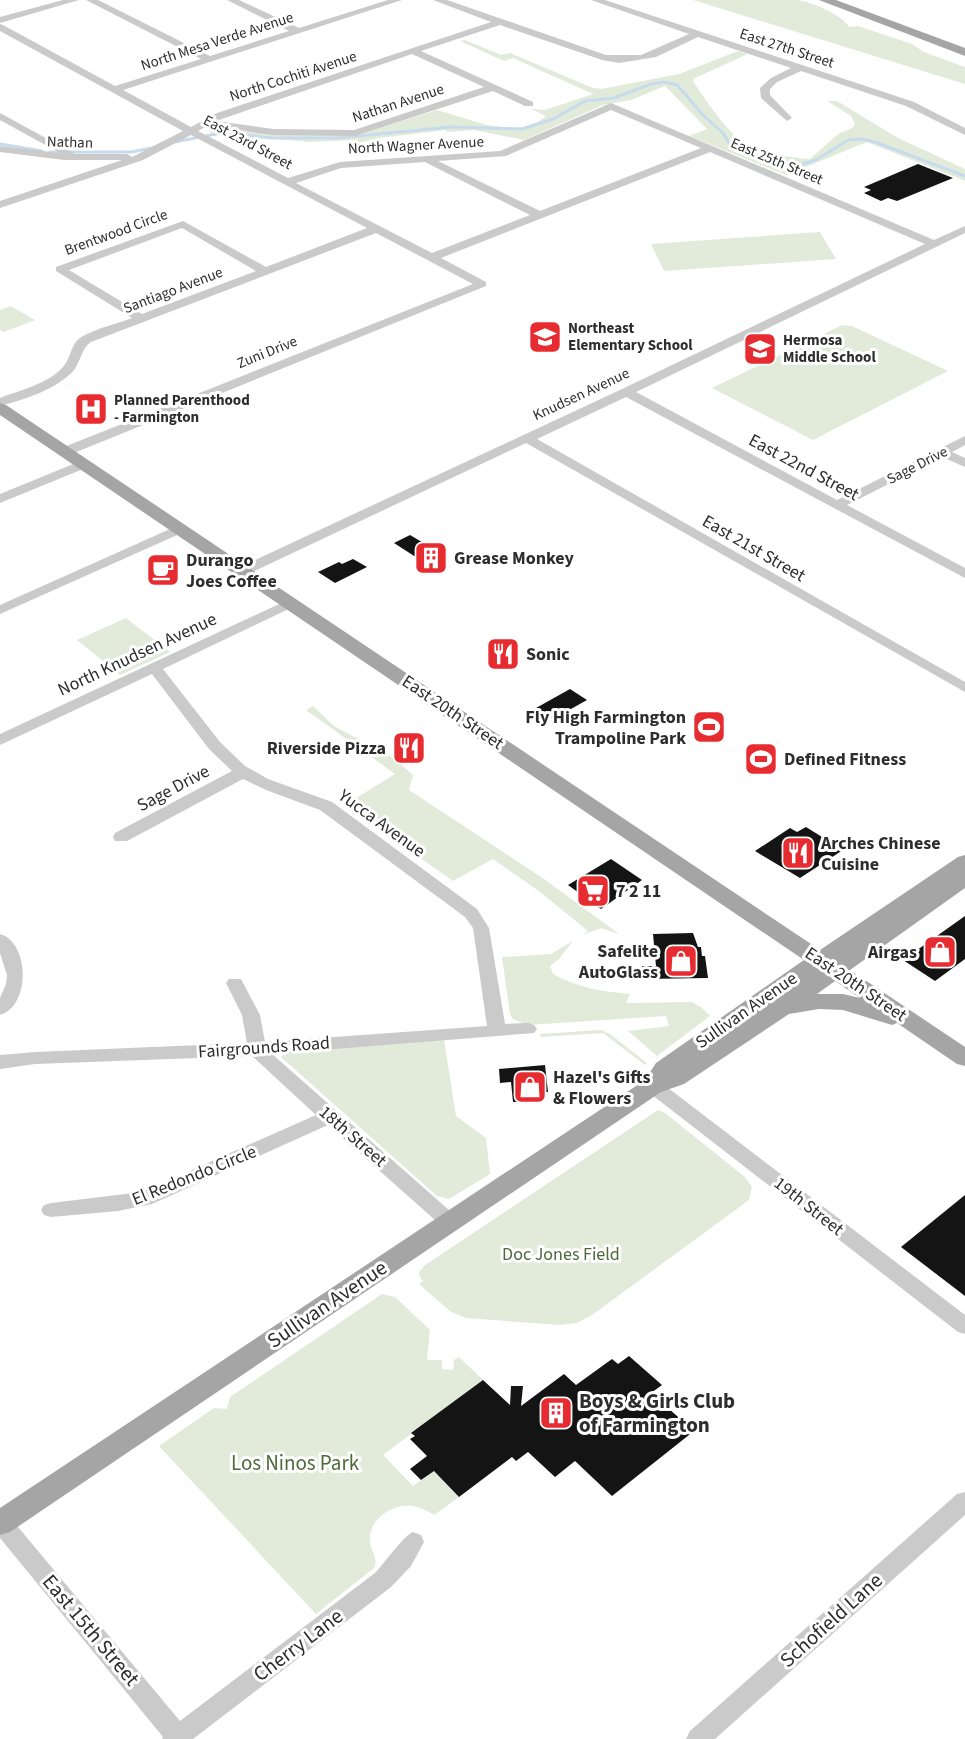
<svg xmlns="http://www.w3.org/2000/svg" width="965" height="1739" font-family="'Source Sans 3',sans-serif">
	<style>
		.green { fill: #e2ebda }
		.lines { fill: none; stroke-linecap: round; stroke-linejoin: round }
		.stream { stroke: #c6dbeb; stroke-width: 3 }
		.building { fill: #141414 }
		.minor { fill: #cacaca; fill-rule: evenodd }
		.major { fill: #a5a5a5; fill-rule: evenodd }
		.labels { text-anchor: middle; stroke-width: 6; stroke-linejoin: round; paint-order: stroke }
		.far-street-label { font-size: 15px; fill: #2d2d2d; stroke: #fff }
		.far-poi-label { font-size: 15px; font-weight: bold; fill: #2d2d2d; stroke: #fff; text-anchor: start }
		.street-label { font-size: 18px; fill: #2d2d2d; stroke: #fff }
		.poi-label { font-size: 18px; font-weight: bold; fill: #2d2d2d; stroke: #fff; text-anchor: start }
		.park-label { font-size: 18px; fill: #4e693a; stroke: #fff }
		.near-street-label { font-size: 21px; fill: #2d2d2d; stroke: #fff }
		.near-poi-label { font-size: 21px; font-weight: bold; fill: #2d2d2d; stroke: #fff; text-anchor: start }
		.near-park-label { font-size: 21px; fill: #4e693a; stroke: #fff }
	</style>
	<rect width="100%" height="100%" fill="#fff"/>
	<g class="green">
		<path d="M693 0C727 0 763 0 796 0 810 1 843 15 849 27L858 26 912 44 924 52 965 67V84Z"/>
		<path d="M465 40 501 55 510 53 593 88 601 89 679 74 738 51 748 54 695 78 693 81C707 102 722 125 741 141 756 152 792 158 810 159L838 134 852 128 855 124 851 116 827 101H837L898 138 965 169V181L867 142 786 175 689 136 707 129 665 86 631 100 603 105 524 140 474 130 447 132 446 130 379 138 358 143 356 140 309 142 222 134 213 135 209 131 357 135 437 110 487 125 521 129 535 124 546 116 531 109 545 110 593 94 513 58 504 61 460 41Z"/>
		<path d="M820 232 836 259 664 271 651 244Z"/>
		<path d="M11 306 35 320 4 332 0 330V310Z"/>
		<path d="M842 325 852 326 948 371 813 440 712 388Z"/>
		<path d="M126 618 170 652 120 675 77 640Z"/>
		<path d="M313 706 334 726 395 759 413 775 409 790 544 879 619 934 601 928 582 935 588 931 540 892 493 859 453 881 345 805 395 774 306 710Z"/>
		<path d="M573 941 559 959 550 966 553 974C576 987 603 992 630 994L626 1003 692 1002 702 1008 710 1016 657 1056 628 1031 669 1026 666 1016 527 1025 513 1019 510 1014 502 957 551 954Z"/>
		<path d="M601 1030 610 1034 647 1063 645 1065 603 1033 541 1037 540 1034Z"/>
		<path d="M444 1040 456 1116 486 1138 490 1174 449 1199 437 1196 281 1057 284 1053 299 1050Z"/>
		<path d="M658 1110 665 1113 745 1177 752 1187 749 1200 592 1315 577 1323 560 1325 466 1318 451 1312 419 1284 423 1281 420 1277 419 1272 425 1265Z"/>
		<path d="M382 1294 395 1297 430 1330 427 1360H442V1369L453 1370 454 1360 459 1357 483 1380 383 1455 413 1486 434 1471 459 1497 434 1515C428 1511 420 1507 412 1506 393 1503 368 1519 370 1541 370 1551 379 1557 374 1568L316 1614 159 1446 214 1408 227 1409 230 1397Z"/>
	</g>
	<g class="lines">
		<g class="stream">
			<path d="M175 142 221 133 273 138H339L450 127 522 129 553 119 585 101 614 98 651 84 665 82 677 85 703 115 723 133 730 145 746 153 788 163 803 164 816 160 848 140 861 139 875 142 965 176"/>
			<path d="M0 144 42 151"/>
			<path d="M50 152H131L152 148"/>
		</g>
	</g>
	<g class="building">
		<path d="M918 164 953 178 897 201 888 198 881 201 864 193 871 190 864 187Z"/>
		<path d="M410 535 442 554 425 563 394 543Z"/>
		<path d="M353 559 367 567 335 583 318 572 339 562 342 564Z"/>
		<path d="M570 689 587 700 553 719 536 708Z"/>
		<path d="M806 827 843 850 800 878 755 851 790 828 797 832Z"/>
		<path d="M611 859 642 880 601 909 568 885Z"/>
		<path d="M965 916V959L935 981 903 960Z"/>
		<path d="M693 933 698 947H701L702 956H705L708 978 643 979 642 966H656L653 934Z"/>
		<path d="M545 1065 548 1092H539V1101L513 1102 511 1082 500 1083 499 1069Z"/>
		<path d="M965 1195V1296L901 1247Z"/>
		<path d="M629 1356 662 1385 651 1393 694 1431 612 1496 575 1461 555 1477 528 1452 516 1461 512 1457 459 1497 434 1471 421 1480 410 1469 427 1456 410 1439 415 1436 411 1433 483 1380 510 1405 511 1386H523L521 1406 564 1374 576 1385 612 1359 618 1364Z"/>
	</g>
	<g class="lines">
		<g class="minor">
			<path d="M63 0H79L0 23V17Z"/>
			<path d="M86 0H98L210 56 289 31 227 0H239L299 28 388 0H402L123 90 191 127 217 113 491 22 433 0H447L606 55H641L689 34 591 0H605L914 102 965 128V135L906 106 801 71 777 82 770 89V95L792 118 787 121 761 98 760 88 771 78 791 68 698 37 656 57 619 63 602 60 500 25 421 51 533 102V106H525L493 91 355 136 273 135 207 126 198 131 288 178 340 162 500 151 611 103 934 240 965 226V233L636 392 837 500 965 436V445L952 452 965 458V467L942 457 847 505 965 568V578L626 397 537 439 965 682V692L526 443 248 574 243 575 236 571 238 568 622 389 925 244 710 152 441 258 486 282V286L69 455H59L57 452 59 449 473 284 376 233 91 342C81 349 81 361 74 370 58 389 23 400 0 406V398C20 390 48 384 63 367 72 357 70 343 83 336 98 328 116 324 132 318L56 271V267L183 221 266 267 367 228 191 135 143 160 0 208V201L122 160H64L0 152V146L60 153 0 120V113L75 154H127L132 157 183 131 0 31V24L3 25 115 86 201 59ZM412 54 484 87 354 130 273 129 216 121ZM611 110 701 148 540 211 438 161 506 156ZM425 162 530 215 432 253 296 183 341 168ZM182 228 256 271 142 314 69 270Z"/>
			<path d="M83 460 88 461 90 464 88 467 0 503V494Z"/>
			<path d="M179 525 184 526 186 529 184 532 0 614V605Z"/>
			<path d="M290 599 295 600 297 603 295 606 163 669 220 742 245 766 268 779 332 802 477 909 489 928 505 1024 528 1023 534 1025 537 1029 534 1033 272 1054 458 1218 461 1223 458 1228 451 1231 444 1228 328 1125 152 1204 118 1211 51 1217 44 1215 41 1210 44 1205 51 1203 142 1192 316 1115 252 1056 35 1064 0 1069V1055L35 1052 247 1043 242 1015 226 983 229 979H241L260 1015 265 1042 487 1026 473 928 465 917 320 810 266 790 243 779 127 841H115L113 837 115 833 232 771 209 749 152 674 0 745V734Z"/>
			<path d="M0 934C30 943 31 1006 0 1015V998L6 984 7 975 0 953Z"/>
			<path d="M653 1079 659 1081 965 1315V1334L958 1332 647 1091 644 1086 647 1081Z"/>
			<path d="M965 1492V1515L715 1739H686L690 1731 957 1494Z"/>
			<path d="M0 1512 8 1515 180 1721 375 1573C384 1564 404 1535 413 1532L421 1535 424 1542 411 1566 391 1587 193 1739H162L163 1737 0 1538Z"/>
		</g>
		<g class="major">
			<path d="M819 0H836L965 48V56Z"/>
			<path d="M0 403 6 405 820 950 958 857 965 855V888L850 970 965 1047V1066L957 1064 897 1023 892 1025 843 1010 819 1009 789 1014 684 1084 661 1092 10 1532 0 1535V1508L645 1080 656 1063 804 960 0 415ZM835 981 860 998 843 994H817Z"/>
		</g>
	</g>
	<defs>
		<symbol id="school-square" viewBox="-11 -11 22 22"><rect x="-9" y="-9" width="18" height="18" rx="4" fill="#e72c31" stroke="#fff"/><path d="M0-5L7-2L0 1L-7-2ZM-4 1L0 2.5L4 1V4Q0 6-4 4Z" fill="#fff"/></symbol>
		<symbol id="hospital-square" viewBox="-11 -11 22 22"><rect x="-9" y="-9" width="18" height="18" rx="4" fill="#e72c31" stroke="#fff"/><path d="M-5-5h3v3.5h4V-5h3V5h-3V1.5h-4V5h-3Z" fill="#fff"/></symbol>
		<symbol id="building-square" viewBox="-11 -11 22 22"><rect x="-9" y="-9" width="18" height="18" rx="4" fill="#e72c31" stroke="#fff"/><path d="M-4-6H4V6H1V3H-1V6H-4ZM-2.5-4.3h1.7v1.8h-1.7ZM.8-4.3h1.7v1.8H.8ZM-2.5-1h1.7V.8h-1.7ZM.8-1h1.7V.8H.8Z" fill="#fff"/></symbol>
		<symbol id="cafe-square" viewBox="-11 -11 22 22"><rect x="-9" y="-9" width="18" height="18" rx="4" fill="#e72c31" stroke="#fff"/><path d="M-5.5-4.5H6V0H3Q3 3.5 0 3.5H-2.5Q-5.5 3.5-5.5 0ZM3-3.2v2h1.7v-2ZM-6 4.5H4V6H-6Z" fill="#fff"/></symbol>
		<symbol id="restaurant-square" viewBox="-11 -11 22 22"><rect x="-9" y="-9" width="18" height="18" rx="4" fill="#e72c31" stroke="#fff"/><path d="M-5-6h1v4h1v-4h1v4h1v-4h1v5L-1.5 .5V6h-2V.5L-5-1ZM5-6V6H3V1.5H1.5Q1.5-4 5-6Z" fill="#fff"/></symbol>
		<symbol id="stadium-square" viewBox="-11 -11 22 22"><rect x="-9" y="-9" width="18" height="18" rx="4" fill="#e72c31" stroke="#fff"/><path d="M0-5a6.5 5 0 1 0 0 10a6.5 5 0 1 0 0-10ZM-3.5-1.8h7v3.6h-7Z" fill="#fff"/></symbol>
		<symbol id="supermarket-square" viewBox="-11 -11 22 22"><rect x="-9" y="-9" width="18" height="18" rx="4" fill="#e72c31" stroke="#fff"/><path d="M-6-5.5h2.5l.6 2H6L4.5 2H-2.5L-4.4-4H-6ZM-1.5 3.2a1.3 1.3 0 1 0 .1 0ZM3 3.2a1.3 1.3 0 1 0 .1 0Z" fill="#fff"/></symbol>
		<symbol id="shop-square" viewBox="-11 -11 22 22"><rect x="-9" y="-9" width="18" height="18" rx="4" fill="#e72c31" stroke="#fff"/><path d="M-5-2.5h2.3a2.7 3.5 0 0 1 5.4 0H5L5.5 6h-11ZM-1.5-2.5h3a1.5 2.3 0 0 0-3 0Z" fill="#fff"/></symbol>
	</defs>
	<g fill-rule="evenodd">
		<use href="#school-square" x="526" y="318" width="38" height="38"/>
		<use href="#school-square" x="741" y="330" width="38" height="38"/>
		<use href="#hospital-square" x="72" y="390" width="38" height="38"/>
		<use href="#building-square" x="412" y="539" width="38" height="38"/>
		<use href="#cafe-square" x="144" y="551" width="38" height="38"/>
		<use href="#restaurant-square" x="484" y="635" width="38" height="38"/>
		<use href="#stadium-square" x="690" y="708" width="38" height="38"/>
		<use href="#restaurant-square" x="390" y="729" width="38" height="38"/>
		<use href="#stadium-square" x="742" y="740" width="38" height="38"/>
		<use href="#restaurant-square" x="779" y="834" width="38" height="38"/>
		<use href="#supermarket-square" x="574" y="872" width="38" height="38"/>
		<use href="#shop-square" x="921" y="933" width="38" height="38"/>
		<use href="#shop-square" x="662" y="942" width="38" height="38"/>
		<use href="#shop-square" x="511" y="1068" width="38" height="38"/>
		<use href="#building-square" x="537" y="1394" width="38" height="38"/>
	</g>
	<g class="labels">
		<g class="far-street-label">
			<text transform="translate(217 41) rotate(-18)" y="5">North Mesa Verde Avenue</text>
			<text transform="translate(787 48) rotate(18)" y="5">East 27th Street</text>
			<text transform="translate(293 76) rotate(-18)" y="5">North Cochiti Avenue</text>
			<text transform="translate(398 103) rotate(-18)" y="5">Nathan Avenue</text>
			<text transform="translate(70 142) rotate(2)" y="5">Nathan</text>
			<text transform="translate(248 142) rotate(28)" y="5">East 23rd Street</text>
			<text transform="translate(416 145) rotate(-3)" y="5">North Wagner Avenue</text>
			<text transform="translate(777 161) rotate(23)" y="5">East 25th Street</text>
			<text transform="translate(116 232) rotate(-20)" y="5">Brentwood Circle</text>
			<text transform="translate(173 290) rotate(-21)" y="5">Santiago Avenue</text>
			<text transform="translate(267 352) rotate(-22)" y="5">Zuni Drive</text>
			<text transform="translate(581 394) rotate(-25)" y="5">Knudsen Avenue</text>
			<text transform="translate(917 465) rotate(-27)" y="5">Sage Drive</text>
		</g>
		<g class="far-poi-label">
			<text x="568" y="333">Northeast<tspan x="568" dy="17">Elementary School</tspan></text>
			<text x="783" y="345">Hermosa<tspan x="783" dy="17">Middle School</tspan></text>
			<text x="114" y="405">Planned Parenthood<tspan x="114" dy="17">- Farmington</tspan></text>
		</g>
		<g class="street-label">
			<text transform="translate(804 467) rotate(28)" y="6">East 22nd Street</text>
			<text transform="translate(754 548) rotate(30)" y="6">East 21st Street</text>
			<text transform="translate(137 654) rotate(-25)" y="6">North Knudsen Avenue</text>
			<text transform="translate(453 712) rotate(34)" y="6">East 20th Street</text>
			<text transform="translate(173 788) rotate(-28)" y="6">Sage Drive</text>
			<text transform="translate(382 823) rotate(36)" y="6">Yucca Avenue</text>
			<text transform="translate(856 984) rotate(34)" y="6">East 20th Street</text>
			<text transform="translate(746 1010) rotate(-35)" y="6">Sullivan Avenue</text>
			<text transform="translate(264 1047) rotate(-4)" y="6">Fairgrounds Road</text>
			<text transform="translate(353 1136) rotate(41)" y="6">18th Street</text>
			<text transform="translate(194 1175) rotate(-22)" y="6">El Redondo Circle</text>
			<text transform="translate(809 1206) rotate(38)" y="6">19th Street</text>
		</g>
		<g class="poi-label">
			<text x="454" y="564">Grease Monkey</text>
			<text x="186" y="566">Durango<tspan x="186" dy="21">Joes Coffee</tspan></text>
			<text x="526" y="660">Sonic</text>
			<text x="686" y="723" text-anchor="end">Fly High Farmington<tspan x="686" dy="21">Trampoline Park</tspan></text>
			<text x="386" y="754" text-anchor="end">Riverside Pizza</text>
			<text x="784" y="765">Defined Fitness</text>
			<text x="821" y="849">Arches Chinese<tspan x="821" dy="21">Cuisine</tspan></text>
			<text x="616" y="897">7 2 11</text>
			<text x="658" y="957" text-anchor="end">Safelite<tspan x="658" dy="21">AutoGlass</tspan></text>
			<text x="917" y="958" text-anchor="end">Airgas</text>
			<text x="553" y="1083">Hazel's Gifts<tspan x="553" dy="21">&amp; Flowers</tspan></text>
		</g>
		<g class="park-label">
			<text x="561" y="1260">Doc Jones Field</text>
		</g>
		<g class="near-street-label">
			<text transform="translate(327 1304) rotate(-34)" y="7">Sullivan Avenue</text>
			<text transform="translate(831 1620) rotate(-42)" y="7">Schofield Lane</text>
			<text transform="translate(91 1630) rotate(50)" y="7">East 15th Street</text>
			<text transform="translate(298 1645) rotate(-37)" y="7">Cherry Lane</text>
		</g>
		<g class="near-poi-label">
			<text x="579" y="1408">Boys &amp; Girls Club<tspan x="579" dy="24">of Farmington</tspan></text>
		</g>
		<g class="near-park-label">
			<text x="295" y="1470">Los Ninos Park</text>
		</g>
	</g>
</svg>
